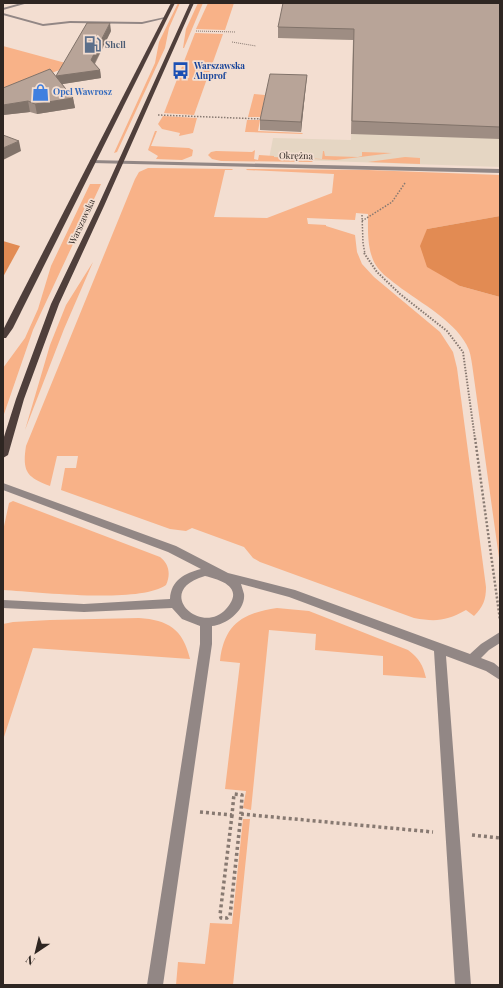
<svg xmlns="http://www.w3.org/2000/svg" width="503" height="988" font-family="'Playfair Display',serif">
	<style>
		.industrial { fill: #e5d6c3 }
		.green { fill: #f8b288 }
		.forest { fill: #e28b53 }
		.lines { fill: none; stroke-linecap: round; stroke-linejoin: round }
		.path-far4 { stroke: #877971; stroke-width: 1; stroke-dasharray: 1 1; stroke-linecap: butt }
		.path-far3 { stroke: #877971; stroke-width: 1.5; stroke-dasharray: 1.5 1.5; stroke-linecap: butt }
		.path-far2 { stroke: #877971; stroke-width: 2; stroke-dasharray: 1.5 1.5; stroke-linecap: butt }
		.path-far1 { stroke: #877971; stroke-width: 2.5; stroke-dasharray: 2 2; stroke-linecap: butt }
		.path { stroke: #877971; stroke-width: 3.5; stroke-dasharray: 3 3; stroke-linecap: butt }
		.minor { fill: #928785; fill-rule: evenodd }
		.major { fill: #4f3f3b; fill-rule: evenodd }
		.wall { fill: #9e8d83 }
		.shaded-wall { fill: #81736a }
		.building { fill: #b8a498; stroke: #81736a }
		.labels { text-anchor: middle; stroke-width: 3.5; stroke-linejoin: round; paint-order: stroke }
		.far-service-label { font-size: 9px; font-weight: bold; fill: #4e5e75; stroke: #f3ded1; text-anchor: start }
		.far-transit-label { font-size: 9px; font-weight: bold; fill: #164399; stroke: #f3ded1; text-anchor: start }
		.far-shop-label { font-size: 9px; font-weight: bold; fill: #366cbe; stroke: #f3ded1; text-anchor: start }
		.far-street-label { font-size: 9px; fill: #2e2622; stroke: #f3ded1 }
	</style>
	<rect width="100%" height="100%" fill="#f3ded1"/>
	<path class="industrial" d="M500 3V167L269 159 273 138 351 140 353 40 278 38 285 6Z"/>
	<g class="green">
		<path d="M178 3H180L169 28 165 48 117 152 114 153 155 63 159 42Z"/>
		<path d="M198 3H203L184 48H183L186 29Z"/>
		<path d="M208 3H234L225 30 196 29Z"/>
		<path d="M195 33 223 34 194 115 164 113Z"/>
		<path d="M3 46 73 65 3 91Z"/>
		<path d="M254 94 265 95 261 117H248Z"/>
		<path d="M163 116 197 118 193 133 179 136 180 133 162 129 158 124Z"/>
		<path d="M247 120H260L258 131 303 133 302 134 247 132H245Z"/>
		<path d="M155 131H157L151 146 189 148 193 150 192 156 182 160 156 159 158 156 148 150Z"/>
		<path d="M255 150 254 159 258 160 259 155 274 156V157L303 159V158L322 159 323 151H324L325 156 358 157 362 156V152L392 153 336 160 315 159 312 162 221 161 212 159 208 155 211 152 216 151 252 152Z"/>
		<path d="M405 157 420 158V164L368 162Z"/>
		<path d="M148 168 232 169 233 170H225L214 217 267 218 332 193 334 174 246 170 247 169 368 170 500 175V216L427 229 460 286 500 297V565L473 371C472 364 471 356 469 350 458 322 420 303 397 285 388 278 379 272 374 262 367 247 368 230 368 214L356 213 355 220 307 218 308 224 326 225V226L355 235 357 252 362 264 374 277 440 332 453 352 457 368 486 587C486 600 483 607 474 616L466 610C446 621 436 622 414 618L260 562 253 558 244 547 192 528 186 531 170 529 61 490 65 468H76L78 456H57L50 486C27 477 22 472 26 446L135 179 139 172Z"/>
		<path d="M90 184H101L33 330 3 417V368L25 338 38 309 51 266Z"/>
		<path d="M93 262 64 329 25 430 50 345 66 305Z"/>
		<path d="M13 501 160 557C169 564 171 574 166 585 139 604 38 592 3 590V531L9 503Z"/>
		<path d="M277 608 309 611 408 650C419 658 423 665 426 678L383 675V656L315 650 316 634 269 630 251 810 243 808 246 791 225 789 240 663 220 661C224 625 242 613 277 608Z"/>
		<path d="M139 618C168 620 183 629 190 659L33 648 3 740V624L13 622 50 620Z"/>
		<path d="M243 819H250L233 985H176L178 962 205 964 210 923 232 924Z"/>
	</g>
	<g class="forest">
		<path d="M500 216V297L460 286 427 267 420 246 427 229Z"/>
		<path d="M3 241 20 246 3 277Z"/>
	</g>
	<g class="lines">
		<g class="path-far4">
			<path d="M196 31 235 32"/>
			<path d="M232 42 256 46"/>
		</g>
		<g class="path-far3">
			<path d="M158 115 262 119"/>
			<path d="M362 215 363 243 365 254"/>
			<path d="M362 221 392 202 405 183"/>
		</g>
		<path class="path-far2" d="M364 253 377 272 400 294 447 331 463 352 475 439"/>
		<path class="path-far1" d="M475 438 500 620"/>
		<g class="path">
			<path d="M200 812 232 815 234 794 242 795 241 814"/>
			<path d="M232 815 220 915 221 918H227L230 916 241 814 433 832"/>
			<path d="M472 835 500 838"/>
		</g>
		<g class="minor">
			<path d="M21 3H28L3 10V8Z"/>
			<path d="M3 13 43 24 70 21 142 22 165 17 167 18 142 24 70 23 43 26 3 15Z"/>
			<path d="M90 160 500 169V173L92 163 90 162Z"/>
			<path d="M3 483 176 546 228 573 295 590 470 654 481 644 500 632V643L489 650 481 658 494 663 500 668V680L486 671 446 656 471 985H455L434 651 289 597 241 584C242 587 243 591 244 594 246 610 226 625 212 626V644L163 985H147L200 644V626L182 619 172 608 84 612 3 608V600L84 604 170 599C171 580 185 573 201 569L168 552 3 490ZM205 576C222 580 245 588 226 609 201 637 152 591 205 576Z"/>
		</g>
		<g class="major">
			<path d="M171 3H175L13 328 6 338H3V330Z"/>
			<path d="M190 3H194L104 206 59 304 24 399 8 455 3 458V440L16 399 51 304 98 206Z"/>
		</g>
	</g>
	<g class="wall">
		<path d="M500 3V139L351 134 353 40 278 38V27Z"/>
		<path d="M111 31 95 64 100 70 101 78 62 84 73 98 75 108 37 114 30 112 3 115V88L56 77Z"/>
		<path d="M307 75 306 84 301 132 260 130V120Z"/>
	</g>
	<g class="shaded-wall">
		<path d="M110 23 111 31 92 68 91 60Z"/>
		<path d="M100 70 101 78 57 85 56 76Z"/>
		<path d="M307 75 306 84 301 132V122Z"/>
		<path d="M73 98 75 108 37 114 35 104Z"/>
		<path d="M28 101 30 112 3 115V105Z"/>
		<path d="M19 141 21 151 3 160V148Z"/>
	</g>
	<g class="building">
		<path d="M283 3H500V127L352 121 354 29 278 27Z"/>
		<path d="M87 23H110L91 60 100 70 56 76Z"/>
		<path d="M50 69 73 98 35 104 28 101 3 105V88Z"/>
		<path d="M270 74 307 75 301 122 260 120Z"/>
		<path d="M3 135 19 141 3 148Z"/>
	</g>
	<defs>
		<symbol id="fuel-bare" viewBox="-9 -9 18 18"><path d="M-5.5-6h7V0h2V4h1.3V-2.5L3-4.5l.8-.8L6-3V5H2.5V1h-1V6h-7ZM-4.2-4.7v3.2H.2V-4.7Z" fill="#5c6f8a" stroke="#f3ded1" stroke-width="2.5" paint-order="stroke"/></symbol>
		<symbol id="bus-bare" viewBox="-9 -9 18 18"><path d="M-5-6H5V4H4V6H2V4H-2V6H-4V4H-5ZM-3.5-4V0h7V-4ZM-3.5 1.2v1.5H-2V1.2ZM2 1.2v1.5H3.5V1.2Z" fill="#1a4fb4" stroke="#f3ded1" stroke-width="2.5" paint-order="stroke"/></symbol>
		<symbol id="shop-bare" viewBox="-9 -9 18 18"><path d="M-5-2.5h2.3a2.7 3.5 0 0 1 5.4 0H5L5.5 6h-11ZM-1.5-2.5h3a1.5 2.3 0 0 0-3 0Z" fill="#3f7fe0" stroke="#f3ded1" stroke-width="2.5" paint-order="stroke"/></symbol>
	</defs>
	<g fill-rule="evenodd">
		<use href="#fuel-bare" x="80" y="32" width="25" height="25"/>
		<use href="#bus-bare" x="168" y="58" width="25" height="25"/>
		<use href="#shop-bare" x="28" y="80" width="25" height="25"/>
	</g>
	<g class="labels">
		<g class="far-service-label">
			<text x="105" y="48">Shell</text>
		</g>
		<g class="far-transit-label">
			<text x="194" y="69">Warszawska<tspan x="194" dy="10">Aluprof</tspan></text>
		</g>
		<g class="far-shop-label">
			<text x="53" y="95">Opel Wawrosz</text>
		</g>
		<g class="far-street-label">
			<text transform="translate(296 156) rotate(1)" y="3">Okrężna</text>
			<text transform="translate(82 222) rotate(-65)" y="3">Warszawska</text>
		</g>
	</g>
	<rect width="503" height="988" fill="none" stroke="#2e2622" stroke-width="8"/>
	<g transform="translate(36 952) rotate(215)" stroke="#f3ded1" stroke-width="3" paint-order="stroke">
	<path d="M0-3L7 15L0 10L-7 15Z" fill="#2e2622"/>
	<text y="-6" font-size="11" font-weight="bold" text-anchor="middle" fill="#2e2622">N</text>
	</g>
</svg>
